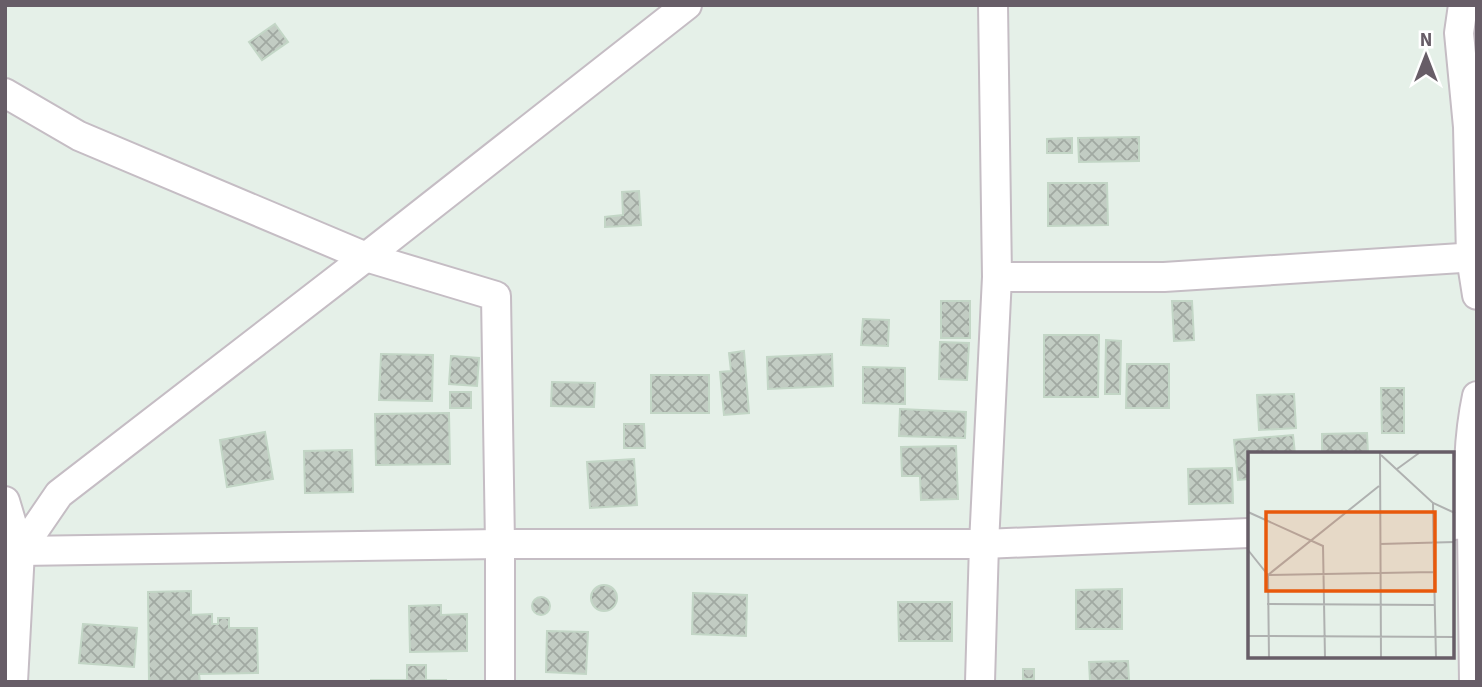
<svg xmlns="http://www.w3.org/2000/svg" width="1482" height="687" font-family="'Source Sans 3',sans-serif">
	<style>
		.building { fill: url(#building-cross-hatch); stroke: #c3d6c6; stroke-width: 2 }
		.lines { fill: none; stroke-linecap: round; stroke-linejoin: round }
		.minor-casing { stroke: #c5bdc4; stroke-width: 32 }
		.minor { stroke: #fff; stroke-width: 28 }
		.inset-road { fill: none; stroke: #afb1b0; stroke-width: 2 }
		.view { fill: #e8590c; fill-opacity: 0.15; stroke: #e8590c; stroke-width: 3.5 }
		.inset-edge { fill: none; stroke: #675d67; stroke-width: 3.5 }
	</style>
	<defs>
		<pattern id="building-cross-hatch" width="8" height="8" patternUnits="userSpaceOnUse" patternTransform="scale(1.75)"><rect width="8" height="8" fill="#c2ccc3"/><path d="M0 0l8 8M0 8l8-8" fill="none" stroke="#a1a9a2"/></pattern>
	</defs>
	<rect width="100%" height="100%" fill="#e5f0e8"/>
	<g class="building">
		<path d="M275 24 288 42 262 60 249 42Z"/>
		<path d="M1139 137V161L1079 162 1078 138Z"/>
		<path d="M1072 138V153H1047V139Z"/>
		<path d="M1048 183H1107L1108 225 1048 226Z"/>
		<path d="M639 191 641 225 605 227V217L623 215 622 192Z"/>
		<rect x="941" y="301" width="29" height="37"/>
		<path d="M1172 301H1192L1194 340 1174 341Z"/>
		<path d="M863 319 889 320 888 346 861 345Z"/>
		<path d="M1044 335H1099L1098 397H1044Z"/>
		<path d="M1106 340 1121 341 1120 394H1105Z"/>
		<path d="M940 342 969 343 967 380 939 379Z"/>
		<path d="M744 351 749 413 724 415 720 372 731 371 729 353Z"/>
		<path d="M381 354 433 355 432 401 379 400Z"/>
		<path d="M832 354 833 386 768 389 767 357Z"/>
		<path d="M451 356 479 358 477 386 449 384Z"/>
		<path d="M1127 364H1169V408H1126Z"/>
		<path d="M863 367 905 368V404L863 403Z"/>
		<rect x="651" y="375" width="58" height="38"/>
		<path d="M552 382 595 383 594 407 551 406Z"/>
		<path d="M1381 388H1404V433H1382Z"/>
		<rect x="450" y="392" width="21" height="16"/>
		<path d="M1294 394 1296 428 1259 430 1257 395Z"/>
		<path d="M900 409 966 412 965 438 899 436Z"/>
		<path d="M449 413 450 464 376 465 375 414Z"/>
		<path d="M624 424H644L645 448H624Z"/>
		<path d="M265 432 273 479 227 487 220 440Z"/>
		<path d="M1367 433 1368 454H1322V434Z"/>
		<path d="M1293 435 1295 454H1249V479L1238 480 1234 440Z"/>
		<path d="M956 446 958 499 921 500 920 476H902L901 447Z"/>
		<path d="M352 450 353 492 305 493 304 451Z"/>
		<path d="M634 459 637 505 590 508 587 462Z"/>
		<path d="M1232 468 1233 503 1189 504 1188 469Z"/>
		<circle cx="604" cy="598" r="13"/>
		<path d="M1122 589V629H1076V590Z"/>
		<path d="M191 591V615L212 614V624H218V618H229V628H257L258 673 199 674 200 682H149L148 592Z"/>
		<path d="M693 593 747 595 746 636 692 634Z"/>
		<circle cx="541" cy="606" r="9"/>
		<path d="M898 602H952V641H899Z"/>
		<path d="M441 605V615L467 614V651L410 652 409 606Z"/>
		<path d="M83 624 137 628 134 667 79 663Z"/>
		<path d="M547 631 588 632 586 674 546 672Z"/>
		<path d="M1128 661 1129 680 1090 681 1089 662Z"/>
		<path d="M407 665H426V680H446V682H371V680H407Z"/>
		<rect x="1023" y="669" width="11" height="10"/>
	</g>
	<g class="lines">
		<defs>
			<g id="minor">
				<path d="M1463 5 1459 33 1468 127 1471 257 1477 295"/>
				<path d="M5 93 79 136 366 257 496 296 500 544V682"/>
				<path d="M997 277H1164L1477 257"/>
				<path d="M5 501 20 551 500 544H984L1249 533"/>
				<path d="M1469 524C1468 481 1468 438 1477 396"/>
				<path d="M1452 525 1469 524 1472 528 1474 682"/>
				<path d="M13 682 20 551 59 494 366 257 687 5"/>
				<path d="M980 682 984 544 997 277 993 5"/>
			</g>
		</defs>
		<use href="#minor" class="minor-casing"/>
		<use href="#minor" class="minor"/>
	</g>
	<g transform="translate(1248 452)">
		<rect width="206" height="206" fill="#e5f0e8"/>
		<path class="inset-road" d="M132 1 133 206M133 3 185 51 207 61M149 17 171 1M185 51 186 120M0 60 75 94 77 206M132 92 207 90M0 98 20 123 186 120 188 206M19 152 187 153M0 184 207 185M21 206 20 123 131 34"/>
		<path class="view" d="M18 60H187V139H18Z"/>
		<rect width="206" height="206" class="inset-edge"/>
	</g>
	<rect width="1482" height="687" fill="none" stroke="#675d67" stroke-width="14"/>
	<g transform="translate(1426 56)" stroke="#ffffff" stroke-width="5" paint-order="stroke">
	<path d="M0-5L12 26L0 18L-12 26Z" fill="#675d67"/>
	<text y="-10" font-size="19" font-weight="bold" text-anchor="middle" fill="#675d67">N</text>
	</g>
</svg>
